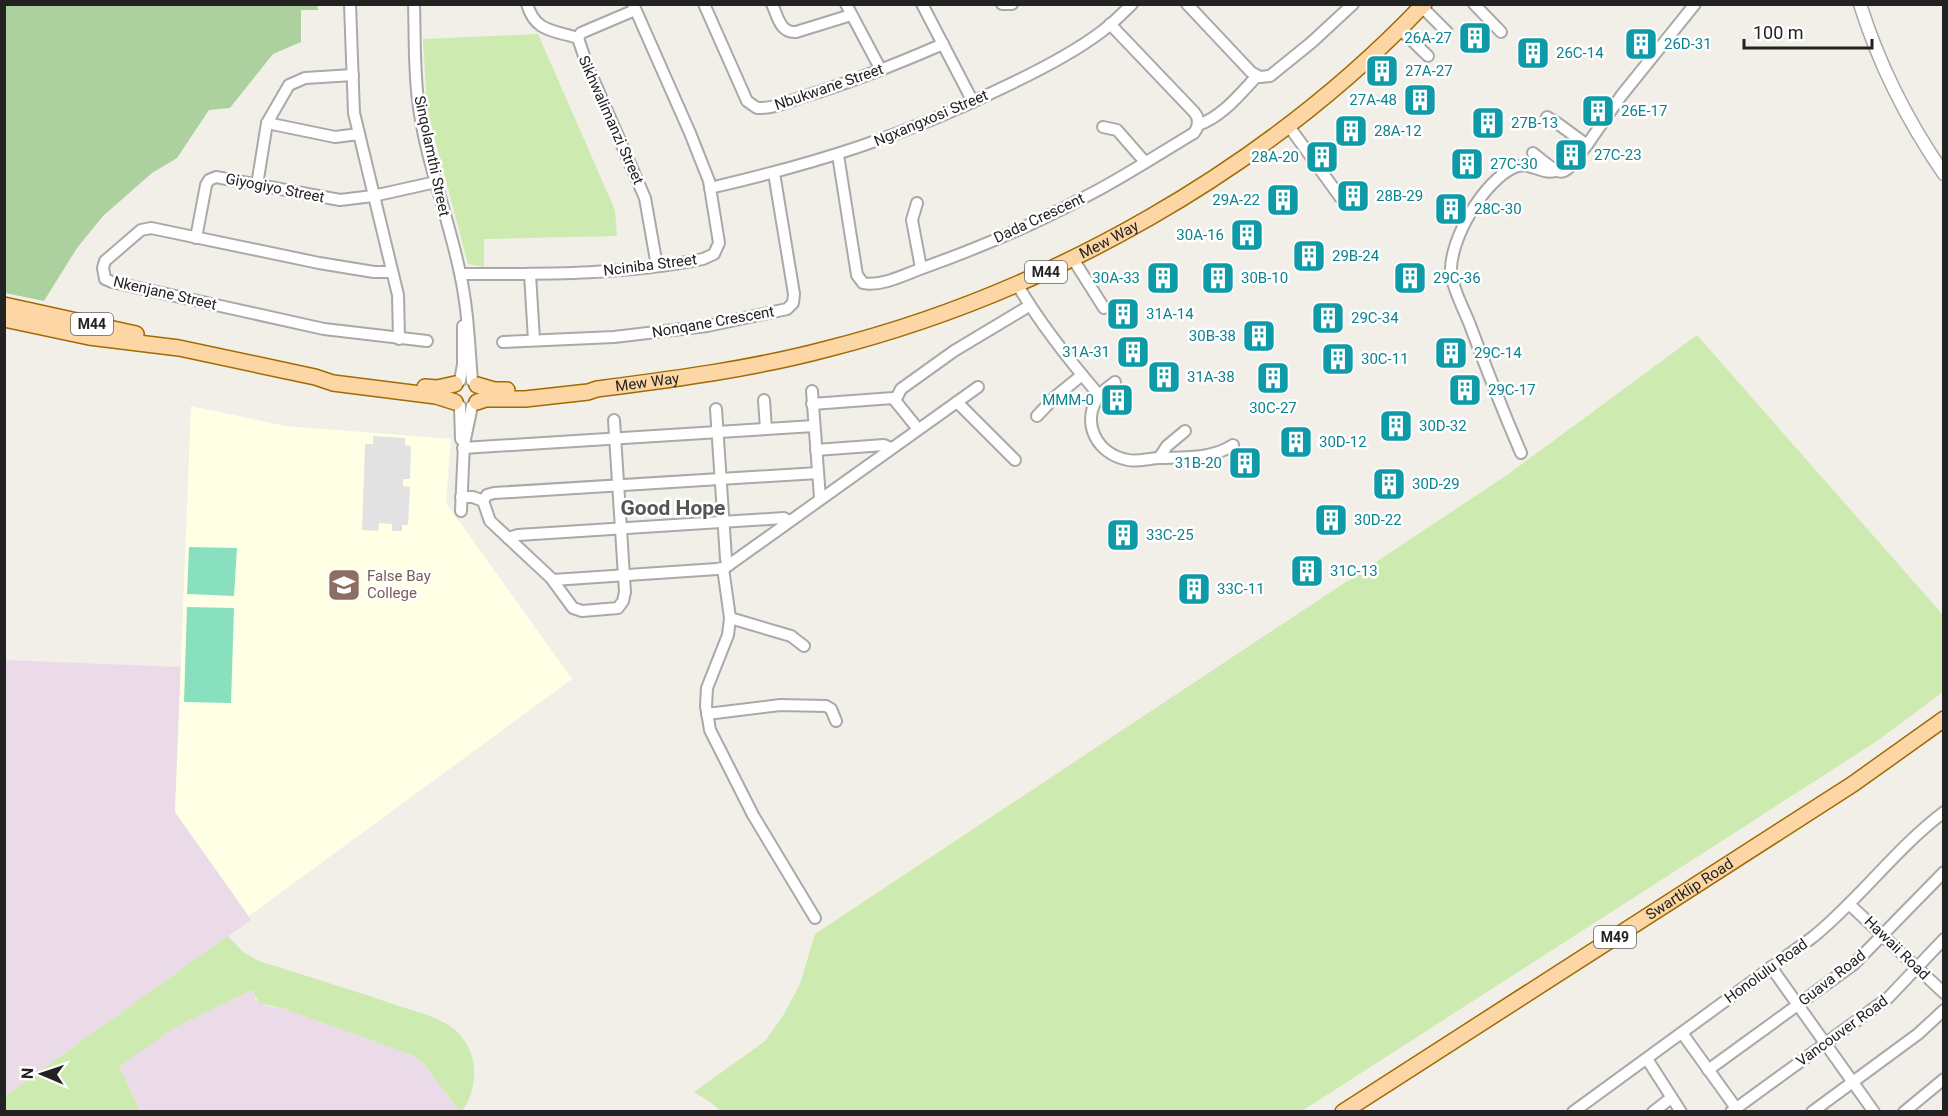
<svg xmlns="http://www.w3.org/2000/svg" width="1948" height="1116" font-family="Roboto,sans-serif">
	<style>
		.industrial { fill: #ebdbe8 }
		.education { fill: #ffffe5 }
		.grass { fill: #cdebb0 }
		.forest { fill: #add19e }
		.pitch { fill: #88e0be }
		.parking { fill: #e2e2e2 }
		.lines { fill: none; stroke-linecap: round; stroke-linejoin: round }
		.minor-casing { stroke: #a9a9a9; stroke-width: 14 }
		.tertiary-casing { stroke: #a9a9a9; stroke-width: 15 }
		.primary-casing { stroke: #a06b00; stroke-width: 18 }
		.minor { stroke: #fff; stroke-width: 10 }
		.tertiary { stroke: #fff; stroke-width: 12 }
		.primary { stroke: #fcd6a4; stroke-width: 15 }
		.labels { text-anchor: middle; stroke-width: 5; stroke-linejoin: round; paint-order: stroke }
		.shield { fill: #fff; stroke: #646464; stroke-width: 1.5 }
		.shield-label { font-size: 14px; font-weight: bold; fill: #222 }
		.culture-label { font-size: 15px; fill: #0d838f; stroke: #fff; text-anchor: start }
		.street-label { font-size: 15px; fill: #222; stroke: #fff }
		.education-label { font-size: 15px; fill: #785e54; stroke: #fff; text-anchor: start }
		.district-label { font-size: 21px; font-weight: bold; fill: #555; stroke: #fff }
	</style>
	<rect width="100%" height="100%" fill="#f2efe9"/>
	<g class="industrial">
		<path d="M5 660 181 667 175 812 251 920 5 1096Z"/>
		<path d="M252 990 256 1000 266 1006 282 1008 412 1055 424 1064 459 1111H140L119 1066 176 1027Z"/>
	</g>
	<path class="education" d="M191 406 285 426 451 439 446 503 572 679 249 916 175 812Z"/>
	<g class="grass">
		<path d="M538 34 615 210 617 236 484 239V267L468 264 427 109 423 39Z"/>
		<path d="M1697 335 1943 615V692L1877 741 1302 1111 722 1112 710 1102 694 1092 765 1041 784 1014 800 984 815 934 1507 475Z"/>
		<path d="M228 936 243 952 259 961C306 976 353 990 399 1006 417 1012 439 1017 454 1029 479 1050 480 1086 462 1111H459L424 1064 412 1055 282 1008 259 1003 252 990 176 1027 119 1066 140 1111H5V1096Z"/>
	</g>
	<path class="forest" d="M5 4H317L318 10H301V42L273 54 230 108 209 110 177 158 152 173 103 216 77 248 44 301 5 293Z"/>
	<g class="pitch">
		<path d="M189 547 237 548 234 596 187 594Z"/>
		<path d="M187 607 234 608 231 703 184 702Z"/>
	</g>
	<path class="parking" d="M373 436 405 438V445L411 446 410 479H403V486L410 487 408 525H402V531H392V524L379 523 378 531 362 530 365 444H373Z"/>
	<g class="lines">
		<defs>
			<g id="minor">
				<path d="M350 4 354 113 398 295 399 339"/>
				<path d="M414 4C415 36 414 69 418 100 425 159 448 215 460 273 468 309 469 344 472 381"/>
				<path d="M527 4C535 32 553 30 578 38"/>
				<path d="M704 4 747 101 757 108C772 109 788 102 802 97 850 83 897 64 943 44"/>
				<path d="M772 4C778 17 780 33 796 32L851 15"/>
				<path d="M846 4 881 70"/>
				<path d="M922 4 973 102"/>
				<path d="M1002 4H1012"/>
				<path d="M1187 4 1251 72 1260 77 1270 76 1312 42 1353 4"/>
				<path d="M1474 4 1501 32"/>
				<path d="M1422 7 1447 32"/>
				<path d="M1400 29 1428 56"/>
				<path d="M578 38 587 65 645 198 657 266"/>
				<path d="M578 38 581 33 635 10"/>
				<path d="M1547 117 1557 123 1587 145 1621 96 1695 4"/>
				<path d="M267 123 335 137 359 134"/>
				<path d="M1198 125C1222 117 1240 94 1257 76"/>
				<path d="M1288 125 1340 197"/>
				<path d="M1103 127 1117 130 1145 162"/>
				<path d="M1533 153C1566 180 1561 178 1587 145"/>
				<path d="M838 155 857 275 863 283C880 287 904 275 920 269 976 249 1031 226 1083 198 1121 179 1157 155 1194 133 1199 126 1200 119 1194 112L1110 24"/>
				<path d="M257 185 267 123 289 85 305 78 353 75"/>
				<path d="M710 188C814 164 907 135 1002 88 1036 72 1072 54 1101 32 1112 24 1122 14 1132 4"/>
				<path d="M917 203 912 220 921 268"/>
				<path d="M196 238 206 185 209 180 216 177 340 200 373 196 436 182"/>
				<path d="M1073 259 1104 308"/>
				<path d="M392 272H374L319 263 151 228 141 230 105 261 103 268 105 279 112 282 324 329 427 341"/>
				<path d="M461 274C542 274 624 275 703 259L714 254 719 243 709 181 690 133 633 4"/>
				<path d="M530 274 534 340"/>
				<path d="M1017 284C1040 324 1069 360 1099 395"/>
				<path d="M503 342 614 337 707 326 787 309 793 303 794 294 774 173"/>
				<path d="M460 381 463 364V326"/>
				<path d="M1115 382C1110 386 1102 391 1098 397 1081 424 1097 454 1128 460 1139 462 1150 458 1160 458 1185 457 1212 459 1233 445"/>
				<path d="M812 391 820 498"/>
				<path d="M896 399 901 389 954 351 1029 306"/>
				<path d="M764 400 766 429"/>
				<path d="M957 402 1015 460"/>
				<path d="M812 404 893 398 918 429"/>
				<path d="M460 406 461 439"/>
				<path d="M716 409 726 559 729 565"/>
				<path d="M1037 416 1055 397 1082 375"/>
				<path d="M463 448 814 426"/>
				<path d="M816 450 884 445 891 448"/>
				<path d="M1521 453C1503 411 1486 368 1470 325 1464 309 1453 290 1451 273 1449 240 1484 180 1515 167 1530 161 1542 175 1555 171"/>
				<path d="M1159 458 1167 446 1185 431"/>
				<path d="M461 497H473L483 501 490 521 551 578 573 608 582 611 618 608 623 601 625 592 614 420"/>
				<path d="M483 501 487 495 494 493 818 473"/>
				<path d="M461 511 464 444 472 406"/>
				<path d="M508 538 518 535 784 518 789 521"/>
				<path d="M723 568 730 618 728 635 707 688 706 706 710 730 753 815 815 918"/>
				<path d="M553 580 717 569 726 567 978 387"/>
				<path d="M730 618 791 636 804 646"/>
				<path d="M707 714 780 705 826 706 831 709 836 721"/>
				<path d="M1849 904 1944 993"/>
				<path d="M1771 967 1874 1112"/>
				<path d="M1682 1033 1736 1108"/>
				<path d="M1647 1059 1681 1112"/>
				<path d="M1708 1070 1854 964 1944 872"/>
				<path d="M1573 1112 1813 937C1860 899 1895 849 1944 812"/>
				<path d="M1653 1112 1671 1098"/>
				<path d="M1731 1112 1888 998 1944 939"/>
				<path d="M1812 1112 1918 1034 1944 1010"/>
				<path d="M1904 1112 1944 1079"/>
			</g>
			<path id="tertiary" d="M1860 4C1879 65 1908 122 1944 174"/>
			<g id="primary">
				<path d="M4 305 136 334"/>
				<path d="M4 319 89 337 179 348 315 377 333 383 436 396 455 402"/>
				<path d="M477 385 494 390H507"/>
				<path d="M425 387 437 388 455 384"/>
				<path id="s1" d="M477 402 486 399H525L588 392 597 389C674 379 752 369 827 349 1048 293 1266 170 1424 4"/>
				<path id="s2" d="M1343 1112 1853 784 1944 719"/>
			</g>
		</defs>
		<use href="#minor" class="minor-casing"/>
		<use href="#tertiary" class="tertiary-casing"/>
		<use href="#primary" class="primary-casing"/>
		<use href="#minor" class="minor"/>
		<use href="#tertiary" class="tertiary"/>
		<use href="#primary" class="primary"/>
	</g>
	<defs>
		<symbol id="building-square" viewBox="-11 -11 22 22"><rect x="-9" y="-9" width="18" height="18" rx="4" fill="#0f9aa8" stroke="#fff"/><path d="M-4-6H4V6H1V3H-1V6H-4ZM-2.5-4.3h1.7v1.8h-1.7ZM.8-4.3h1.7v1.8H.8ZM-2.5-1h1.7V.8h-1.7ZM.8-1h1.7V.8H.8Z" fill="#fff"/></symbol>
		<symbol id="school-square" viewBox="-11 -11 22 22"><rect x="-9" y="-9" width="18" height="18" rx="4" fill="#8d6e63" stroke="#fff"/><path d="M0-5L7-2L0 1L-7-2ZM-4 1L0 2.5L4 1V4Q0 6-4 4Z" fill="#fff"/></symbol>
	</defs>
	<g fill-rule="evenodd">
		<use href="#building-square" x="1456" y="19" width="38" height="38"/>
		<use href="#building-square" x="1622" y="25" width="38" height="38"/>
		<use href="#building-square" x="1514" y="34" width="38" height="38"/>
		<use href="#building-square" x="1363" y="52" width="38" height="38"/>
		<use href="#building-square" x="1401" y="81" width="38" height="38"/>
		<use href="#building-square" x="1579" y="92" width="38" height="38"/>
		<use href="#building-square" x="1469" y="104" width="38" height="38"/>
		<use href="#building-square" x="1332" y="112" width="38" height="38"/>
		<use href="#building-square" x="1552" y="136" width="38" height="38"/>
		<use href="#building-square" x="1303" y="138" width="38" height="38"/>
		<use href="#building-square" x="1448" y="145" width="38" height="38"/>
		<use href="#building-square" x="1334" y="177" width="38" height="38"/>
		<use href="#building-square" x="1264" y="181" width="38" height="38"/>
		<use href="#building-square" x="1432" y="190" width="38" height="38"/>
		<use href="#building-square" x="1228" y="216" width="38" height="38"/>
		<use href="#building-square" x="1290" y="237" width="38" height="38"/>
		<use href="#building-square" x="1144" y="259" width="38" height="38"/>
		<use href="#building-square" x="1199" y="259" width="38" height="38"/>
		<use href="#building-square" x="1391" y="259" width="38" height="38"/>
		<use href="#building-square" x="1104" y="295" width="38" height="38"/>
		<use href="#building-square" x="1309" y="299" width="38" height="38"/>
		<use href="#building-square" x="1240" y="317" width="38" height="38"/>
		<use href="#building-square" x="1114" y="333" width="38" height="38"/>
		<use href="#building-square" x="1432" y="334" width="38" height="38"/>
		<use href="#building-square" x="1319" y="340" width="38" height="38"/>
		<use href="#building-square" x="1145" y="358" width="38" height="38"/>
		<use href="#building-square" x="1254" y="359" width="38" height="38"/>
		<use href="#building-square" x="1446" y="371" width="38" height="38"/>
		<use href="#building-square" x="1098" y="381" width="38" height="38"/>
		<use href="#building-square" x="1377" y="407" width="38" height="38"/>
		<use href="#building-square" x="1277" y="423" width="38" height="38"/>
		<use href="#building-square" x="1226" y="444" width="38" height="38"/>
		<use href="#building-square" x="1370" y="465" width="38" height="38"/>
		<use href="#building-square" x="1312" y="501" width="38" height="38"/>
		<use href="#building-square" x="1104" y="516" width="38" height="38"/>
		<use href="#building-square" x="1288" y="552" width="38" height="38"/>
		<use href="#school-square" x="325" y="566" width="38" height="38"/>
		<use href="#building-square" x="1175" y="570" width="38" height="38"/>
	</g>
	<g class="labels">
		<g class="shield">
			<rect x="1025" y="261" width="42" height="22" rx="4.5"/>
			<rect x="71" y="313" width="42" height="22" rx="4.5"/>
			<rect x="1594" y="926" width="42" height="22" rx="4.5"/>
		</g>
		<g class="shield-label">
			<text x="1046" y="277">M44</text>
			<text x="92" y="329">M44</text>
			<text x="1615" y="942">M49</text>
		</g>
		<g class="culture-label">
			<text x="1452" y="43" text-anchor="end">26A-27</text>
			<text x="1664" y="49">26D-31</text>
			<text x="1556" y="58">26C-14</text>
			<text x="1405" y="76">27A-27</text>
			<text x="1397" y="105" text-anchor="end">27A-48</text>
			<text x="1621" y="116">26E-17</text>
			<text x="1511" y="128">27B-13</text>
			<text x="1374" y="136">28A-12</text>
			<text x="1594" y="160">27C-23</text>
			<text x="1299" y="162" text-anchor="end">28A-20</text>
			<text x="1490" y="169">27C-30</text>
			<text x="1376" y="201">28B-29</text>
			<text x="1260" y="205" text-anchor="end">29A-22</text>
			<text x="1474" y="214">28C-30</text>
			<text x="1224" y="240" text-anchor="end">30A-16</text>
			<text x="1332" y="261">29B-24</text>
			<text x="1140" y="283" text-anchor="end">30A-33</text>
			<text x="1241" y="283">30B-10</text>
			<text x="1433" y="283">29C-36</text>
			<text x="1146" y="319">31A-14</text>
			<text x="1351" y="323">29C-34</text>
			<text x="1236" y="341" text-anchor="end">30B-38</text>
			<text x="1110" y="357" text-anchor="end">31A-31</text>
			<text x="1474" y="358">29C-14</text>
			<text x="1361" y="364">30C-11</text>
			<text x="1187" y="382">31A-38</text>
			<text x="1488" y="395">29C-17</text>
			<text x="1094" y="405" text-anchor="end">MMM-0</text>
			<text x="1273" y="413" text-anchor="middle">30C-27</text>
			<text x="1419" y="431">30D-32</text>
			<text x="1319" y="447">30D-12</text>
			<text x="1222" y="468" text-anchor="end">31B-20</text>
			<text x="1412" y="489">30D-29</text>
			<text x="1354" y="525">30D-22</text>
			<text x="1146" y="540">33C-25</text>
			<text x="1330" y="576">31C-13</text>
			<text x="1217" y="594">33C-11</text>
		</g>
		<g class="street-label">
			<text transform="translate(829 87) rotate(-19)" y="5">Nbukwane Street</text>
			<text transform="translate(931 118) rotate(-23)" y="5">Ngxangxosi Street</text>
			<text transform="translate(611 120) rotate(66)" y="5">Sikhwalimanzi Street</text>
			<text transform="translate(432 156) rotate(78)" y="5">Sinqolamthi Street</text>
			<text transform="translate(275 188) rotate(11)" y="5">Giyogiyo Street</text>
			<text transform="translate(1039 218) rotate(-25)" y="5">Dada Crescent</text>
			<text dy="5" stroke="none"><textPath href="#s1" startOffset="658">Mew Way</textPath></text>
			<text transform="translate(650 265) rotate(-7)" y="5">Nciniba Street</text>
			<text transform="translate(165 293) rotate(13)" y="5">Nkenjane Street</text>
			<text transform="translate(713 322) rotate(-10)" y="5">Nonqane Crescent</text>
			<text dy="5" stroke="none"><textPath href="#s1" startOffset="172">Mew Way</textPath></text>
			<text dy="5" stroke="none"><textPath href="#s2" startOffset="412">Swartklip Road</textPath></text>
			<text transform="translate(1897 948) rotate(44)" y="5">Hawaii Road</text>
			<text transform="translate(1766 971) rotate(-36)" y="5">Honolulu Road</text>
			<text transform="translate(1832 978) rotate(-38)" y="5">Guava Road</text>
			<text transform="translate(1842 1031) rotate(-36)" y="5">Vancouver Road</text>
		</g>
		<g class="education-label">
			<text x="367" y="581">False Bay<tspan x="367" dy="17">College</tspan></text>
		</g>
		<g class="district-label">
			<text x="673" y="515">Good Hope</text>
		</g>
	</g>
	<rect width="1948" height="1116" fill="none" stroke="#222222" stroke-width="12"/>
	<g transform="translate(42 1074) rotate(272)" stroke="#ffffff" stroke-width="4.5" paint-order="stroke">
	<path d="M0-4.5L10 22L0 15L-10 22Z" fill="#222222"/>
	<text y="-9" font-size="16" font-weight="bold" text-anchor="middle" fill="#222222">N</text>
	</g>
	<path d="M1744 39v9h128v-9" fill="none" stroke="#222222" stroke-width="3"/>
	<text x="1753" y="39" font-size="18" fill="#222222" stroke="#ffffff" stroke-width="4.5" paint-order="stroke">100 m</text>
</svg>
